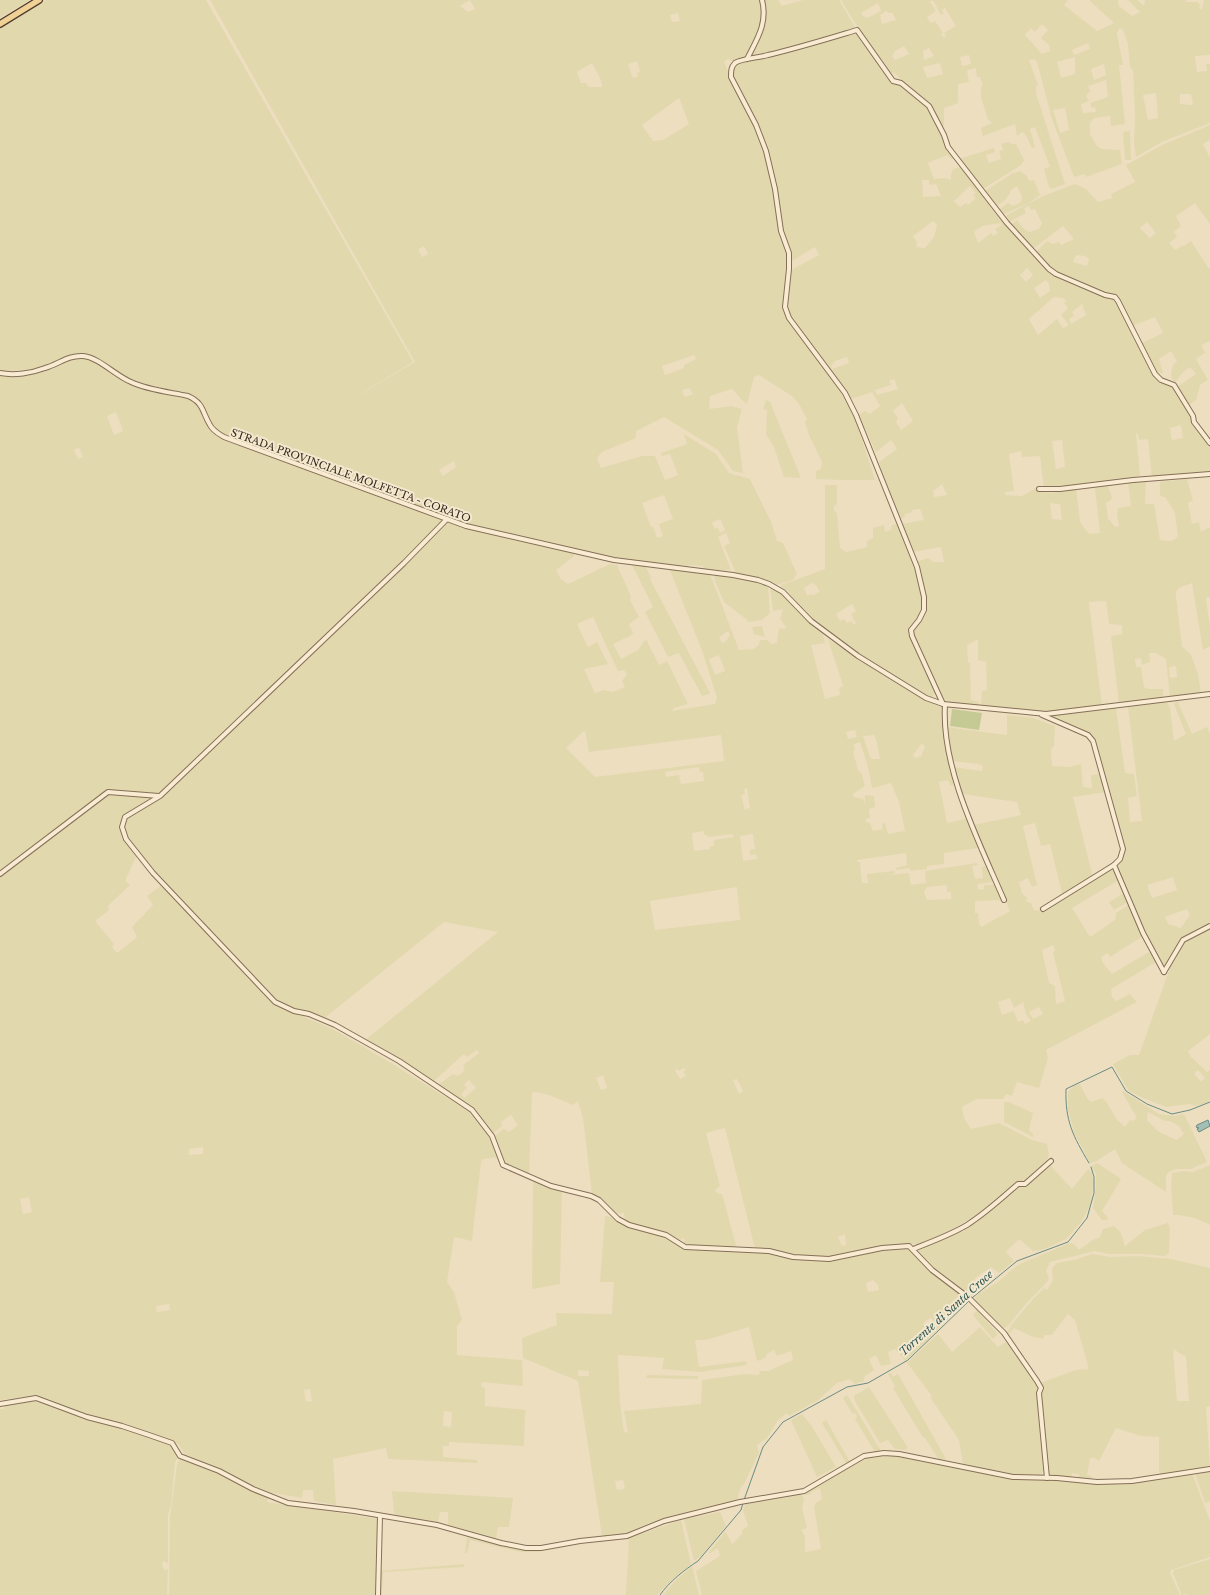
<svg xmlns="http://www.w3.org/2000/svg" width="1210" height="1595" font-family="'Libre Baskerville',serif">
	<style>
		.farmland { fill: #e2d8ad; fill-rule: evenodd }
		.green { fill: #c5ca94 }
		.water { fill: #a3bfb5; stroke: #6a8c83 }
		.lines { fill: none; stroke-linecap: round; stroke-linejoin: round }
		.stream { stroke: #6a8c83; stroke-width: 1 }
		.minor-casing { stroke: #856f58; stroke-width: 6 }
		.major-casing { stroke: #523d2d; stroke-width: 8 }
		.minor { stroke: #f8ebd2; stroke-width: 4 }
		.major { stroke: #f0d297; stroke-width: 5.5 }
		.labels { text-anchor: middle; stroke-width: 4; stroke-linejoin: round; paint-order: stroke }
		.street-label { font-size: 10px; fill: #35271c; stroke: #f4e8cf }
		.water-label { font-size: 11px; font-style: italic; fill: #2c5451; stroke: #f4e8cf }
	</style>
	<rect width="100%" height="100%" fill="#eddec0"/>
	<g class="farmland">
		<path d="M0 0H30L0 18Z"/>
		<path d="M46 0H206L413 362 337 408 415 362 210 0H470L460 6 468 12 475 9 470 0H778L782 6 803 0H839L856 29 754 58 748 55 735 62 728 59 724 62 736 91 754 121 770 167 781 229 790 262 786 305 787 315 843 392 852 409 875 480H842L816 479V471L821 469 822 462 809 435 805 422 807 419 799 404 792 396 759 375 754 377 747 404 743 401 732 389 710 396 709 409 731 406 742 409 737 427 743 473 733 471 718 450 664 417 636 431V438L602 452 597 458 601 468 642 456H655L665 480 678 475 670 454 662 456 661 453 687 444 684 434 716 454 729 473 750 479 772 524 777 541 783 543 797 574 793 580 776 585 764 579 736 573 724 546 730 543 726 533 718 537 731 570H704L703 566 688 565V567L599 556 473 527 264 451 217 431 211 425 202 403 189 394 131 381 85 355 66 357 43 368 0 372V28ZM678 13 680 21 672 22 670 15ZM637 61 640 71 637 73 638 77 633 78 628 64ZM592 63 601 80 602 87H589L586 83H581L577 72ZM679 98 689 124 663 140 653 141 642 125ZM424 246 428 254 422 257 418 249ZM694 355 696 359 684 365V368L665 375 662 366ZM690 388 693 394 685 397 682 390ZM454 461 456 467 443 476 439 470ZM664 495 673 519 659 524 663 536 657 538 653 526 651 527 642 503ZM720 519 725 530 720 533 718 528 715 529 712 523Z"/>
		<path d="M841 0H1068L1064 5 1097 31 1114 23 1089 0H1118L1119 6 1132 16 1140 12 1128 0H1137L1144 6 1145 0H1186V2H1198L1200 5 1199 9H1202L1204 0H1210V55L1195 56 1197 72 1207 71 1206 64H1210V123L1162 142 1136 157 1134 144 1135 116 1133 70 1130 67 1128 44 1123 30 1119 28 1117 34 1123 65H1119L1125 124 1111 126 1110 116 1094 118 1090 123V134L1097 146 1102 149 1120 150 1122 164 1086 177 1085 174 1074 177 1052 119 1037 62 1034 59 1029 60 1038 85 1036 86V93L1065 184 1052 189 1049 187 1044 169 1050 167 1035 127 1030 129 1035 147 1032 148 1026 135 1022 132 1017 136 1015 124 983 136 981 128 992 123 991 121 988 120 981 97V87L983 85 980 77H977L976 68 967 70 969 82 958 84V103L944 108V126L941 127 933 109 903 82 895 73 889 72 881 59 864 38ZM933 0 941 15 944 13 942 10 945 8 956 26 944 33 946 36 943 37 941 34 943 33 935 21 931 23 927 17 936 11 930 2ZM878 3 881 11 867 18 863 16 861 13ZM886 11 889 13H893L896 20 882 24 880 15ZM1042 24 1048 30 1041 38 1049 45 1050 51 1042 54 1025 35 1031 28 1035 32ZM1088 43 1090 49 1074 55 1072 50ZM904 46 909 54 895 60 892 56 895 51ZM929 48 934 56 924 60 923 51ZM969 55 971 64 962 66 960 57ZM1075 57V74L1061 78 1057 62ZM940 63 943 74 927 78 923 67ZM1104 64 1106 75 1094 80 1091 69ZM1106 80 1108 97 1090 103 1092 108 1095 107 1096 112 1083 113 1081 104 1089 101 1086 96 1090 91 1088 86ZM1156 93 1158 118 1148 120 1143 95ZM1180 94H1191L1193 105 1180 104ZM1065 108 1069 130 1060 133 1053 110Z"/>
		<path d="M857 33 891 80 913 93 930 108 947 149 954 158 952 159 947 155 928 163 934 179 945 178 951 180V175L953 169 960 167 1009 226 1030 251 1058 278 1115 299 1160 383 1174 387 1176 390 1194 425 1210 445V473L1152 479 1148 439 1139 440 1138 434 1136 433 1140 476 1126 479 1044 489 1040 456 1022 457 1021 451 1009 454 1014 491 1005 492V495L1022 496 1036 488 1039 492 1052 493 1076 488 1080 521 1084 528 1090 534 1100 533 1095 488 1108 486 1112 497 1111 500 1106 503 1108 518 1115 527 1119 526 1117 514 1118 508 1131 506 1128 482 1146 481 1145 504H1154L1160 540 1169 541 1174 540 1178 536 1175 513 1165 497 1160 496V482L1187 479 1193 500 1188 503 1192 524 1199 522 1201 532 1210 527V597L1206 598 1210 628V646L1203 650 1192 583 1179 588 1176 592V596L1182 646 1191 655 1198 674 1201 694 1170 698 1166 659 1156 653H1149L1150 662 1142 665 1141 658 1135 659 1136 667H1141L1144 687 1148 689H1163V697L1119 704 1111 636 1122 634V625L1109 624 1106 601 1089 602 1102 705 1047 714 981 706 982 691 987 690 986 662 978 660V639L967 645 968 662 970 663 971 700 979 702 978 706 947 703 938 690 913 636 912 631 925 615 926 596 916 562 928 558 933 562H944L941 547 913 552 902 524 924 520 920 509 912 510 911 513 905 514V517L900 519 884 481 879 462 897 449 891 440 876 452 858 415 865 411 870 414 880 406 872 392 849 400 789 315 788 306 791 270 819 255 815 247 792 261 783 229 773 171 758 126 731 73 736 64 741 62 767 58ZM922 180H929V185L936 184 941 196 923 197ZM970 186 976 193 973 195 976 198 968 205 966 203 960 207 954 201ZM933 221 937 225 934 237 925 248 916 247 917 242 913 236ZM1001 223 1002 225 995 229 998 233 994 236 991 233 978 243 974 232 982 226ZM1027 268 1033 275 1026 282 1020 275ZM1046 280 1049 284 1050 291 1040 298 1034 288ZM1054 297 1063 298 1066 301 1064 303 1068 308 1061 315 1069 325 1063 328 1057 319 1038 335 1029 319ZM1082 304 1086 315 1071 324 1069 319 1074 316 1072 312ZM847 357 849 363 832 369 831 366 835 361ZM894 379 898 389 877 395 875 390 891 385 889 381ZM902 403 913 421 901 430 896 422 898 418 893 411ZM1181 425 1183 438 1172 440 1170 428ZM1062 440 1065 467 1056 469 1052 441ZM942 484 947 495 934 497 933 491ZM1050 503 1060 504 1062 520 1052 519ZM1176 666 1177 677 1170 678 1169 667Z"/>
		<path d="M1210 125V140L1203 144 1210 158V224L1195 203 1176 216 1181 226 1174 232 1177 237 1169 243 1175 250 1183 245 1184 246 1191 241 1209 269 1210 268V341L1201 345 1205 353 1196 359 1208 380 1200 385 1196 400 1188 406 1177 387 1196 374 1190 367 1182 373 1175 383 1172 379 1171 374 1173 365 1177 361 1171 351 1159 359 1163 373H1157L1140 344 1163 333 1155 317 1132 326 1118 297 1060 276 1036 252 1047 241 1053 244 1059 242 1061 245 1074 239 1063 226 1033 249 1011 225 1017 220 1023 228 1029 232 1039 229 1042 223 1035 209 1031 210 1029 206 1024 208 1026 213 1009 222 1006 217 1007 215 1043 196 1075 184 1086 189 1098 202 1112 198 1111 194 1135 182 1126 165 1162 145ZM1147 222 1156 233 1150 238 1140 228ZM1076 255 1085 256 1089 259 1087 266 1073 262Z"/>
		<path d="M1130 131 1131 160H1125L1123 132Z"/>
		<path d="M1008 142 1012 144H1016L1024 160 1021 165 983 189 959 159 994 148 995 152 986 155 989 163 1001 159 999 151 1003 150 1001 144Z"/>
		<path d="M1020 171 1027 176 1029 181 1034 180 1040 195 1029 203 1004 214 999 209 1008 203 1013 206 1021 202 1022 197 1017 186 1010 191V193L1005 200 997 206 985 191 1013 173Z"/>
		<path d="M84 357 97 362 129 384 196 400 201 405 210 428 222 437 444 520 158 795 105 792 0 872V375L7 377 42 371 74 358ZM116 412 123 431 114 435 107 416ZM79 447 83 457 78 459 74 450Z"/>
		<path d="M766 400 770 402 801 478 784 477 774 447 766 434 767 410 763 409Z"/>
		<path d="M825 485H837V504L834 506V511L837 513 840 548 846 552 867 547V541L873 538V528L884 525 885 532 891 530 892 525 899 524 922 587V615L908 629V633L936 692 931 698 909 686 836 639 810 619 788 591 781 587V585L825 569ZM812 583 816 585 820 592 813 595 811 594 807 596 804 588ZM852 604 856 611 851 614 856 623 854 625 851 621 847 623 844 619 840 621 836 614Z"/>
		<path d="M447 522 471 529 574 553V556L556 570 561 579 568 584 610 564 617 565 631 596 630 600 639 617 629 624 633 633 630 636 613 644 621 659 638 650 646 639 659 665 667 661 688 704 674 708 672 711 715 704 717 698 703 653 669 568 710 574 739 650 753 649 759 645 760 640H767L771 644 777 643 779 628 785 629 786 627 780 619 783 609 773 611 770 587 782 592 801 615 823 634 825 643 811 645 825 699 840 695 839 688 843 686 828 639 868 665 929 701 943 708V725L949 762 955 783 951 786 948 780 939 782 947 823 969 818 972 824 974 825 1021 815 1017 802 962 794 953 767 982 771 983 766 979 764 952 761 946 727 1007 735V715L1033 718 1055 726 1054 746 1051 749 1052 766 1070 767 1081 764 1083 787 1092 788 1091 775 1101 774 1106 792 1073 797 1093 878 1111 867 1119 880 1072 908 1090 937 1115 920 1116 913 1129 905 1143 936 1110 957 1108 953 1101 957 1103 963 1112 974 1149 952 1156 962 1111 989 1112 997 1116 1001 1130 994 1137 1002 1046 1050 1048 1058 1039 1088 1017 1082 1012 1096 1006 1094 1003 1099H977L962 1107 964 1118 971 1129 999 1123 1032 1140 1047 1144 1049 1154 1047 1161 1035 1174 1026 1181H1018L980 1213 953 1229 920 1244H907L861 1251 829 1258H804L772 1252 771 1249H755L725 1128 706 1133 720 1186 715 1190 717 1193 722 1194 736 1245 735 1249 686 1247 682 1244 685 1240 683 1238 679 1241 625 1221 624 1213 615 1214 592 1194 583 1118 578 1101 573 1105 549 1095 536 1092 532 1093 529 1175 507 1166 503 1162 500 1150 494 1137 503 1129H505L509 1132 518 1125 511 1115 501 1122 502 1126 492 1134 476 1111 438 1085 453 1074 458 1076 465 1070 463 1065 479 1053 477 1050 467 1057 464 1054 433 1082 364 1041 498 932 444 922 322 1020 284 1004 267 993 137 853 125 836 124 827 127 819 161 795ZM593 617 618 671 624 670 627 674 622 681 625 687 613 692 604 690 595 693 584 669 608 664 597 642 588 647 577 624ZM728 631 730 635 726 641 722 643 719 637ZM719 655 725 671 715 675 709 659ZM585 730 589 752 721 735 724 761 595 777 566 748ZM855 730 857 737 848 739 846 732ZM874 735 878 745H877L880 759H871L863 736ZM860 742 867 763 872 787 873 788 891 783 899 802 905 831 888 834 885 823 882 824 883 829 873 831 870 823 866 822V819L870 818 869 809 875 807 874 796 865 795V804L863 799 854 797 853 794 865 786 862 774 858 770 853 751 855 750 854 744ZM922 743 925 747 921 756 916 758 913 755ZM699 767 700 772H703L704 781 681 784 679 775 666 777 665 772ZM747 788 750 808 745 810 741 795 745 794 744 789ZM1035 823 1041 846 1050 844 1063 898 1042 911 1034 910 1031 903 1025 901 1028 899 1022 893 1019 882 1028 878 1032 887 1037 885 1023 826ZM704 831V835H707L708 837 733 834 734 837 714 840V846H710V849L694 851 692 833ZM753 834 755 849 750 850V855L756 854 757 859 743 861 740 836ZM979 839 1010 911 981 927 979 923 978 913H975V901L1003 900 996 885H984V889L978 890V884L992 882 993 879 987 866 982 867 983 878 975 879 972 866 978 865 977 863 925 871 926 883 911 885 909 873 888 875 895 873 894 871 867 874 868 883H862L860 862H857V860L906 853 907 865 896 868V870L910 868V871L927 869V866L944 864V853L978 848 976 842ZM947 885V892H951V899L927 900 924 892 927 887ZM737 887 740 920 655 930 650 901ZM1053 945 1055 951 1053 952 1065 1001 1056 1004 1055 986 1049 983 1042 950ZM1010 998 1014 1008 1023 1002 1026 1014 1031 1021 1025 1024 1023 1020 1018 1022 1014 1011 1002 1015 998 1002ZM1039 1007 1043 1014 1033 1019 1029 1012ZM684 1068 686 1070 683 1072 686 1076 680 1079 675 1070 677 1069 679 1071ZM603 1075 607 1088 601 1090 596 1078ZM737 1079 743 1091 739 1094 733 1080ZM469 1080 476 1088 464 1098 461 1094 467 1088 464 1084ZM845 1234 846 1245 842 1246 838 1237Z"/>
		<path d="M632 565H645L651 578 650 579 710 693 709 694 702 696 679 653 668 657 645 612 653 607Z"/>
		<path d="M714 574 752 580 768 586 770 613 762 620 748 622 746 619 724 602 715 581Z"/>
		<path d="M762 626 765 637 754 634 752 627Z"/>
		<path d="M1177 700 1192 734 1207 727 1210 734V925L1181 939 1165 969 1152 951 1116 867 1123 854 1090 734 1050 719V716L1116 708 1125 773 1134 774 1137 796 1128 798 1130 822 1142 821 1128 707 1167 702 1170 708 1174 741 1186 734 1174 704ZM1173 877 1177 890 1152 898 1147 885ZM1187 909 1190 915 1180 929 1178 927 1168 924 1165 917Z"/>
		<path d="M107 794 152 797 124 817 121 825 122 836 136 857 125 881 130 885 108 906 109 910 95 921 114 944 112 947 117 953 137 937 132 927 153 905 147 896 162 885 273 1004 333 1029 391 1063 473 1114 485 1130 500 1157 483 1159 481 1162 472 1241 454 1237 447 1282 454 1292 462 1320 457 1326V1355L522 1360 523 1386 482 1382 481 1386 485 1388V1406L526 1410 525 1415 524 1446 449 1442V1446H443V1457L477 1460V1463L388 1459 386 1448 333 1459 336 1505 314 1501 313 1490H303L302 1498 267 1492 250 1487 223 1471 185 1454 178 1444 175 1443 38 1399 23 1397 0 1400V875ZM203 1147V1154L189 1155V1149ZM29 1197 32 1212 23 1214 20 1199ZM169 1304 170 1310 157 1312 156 1306ZM310 1389 312 1401 306 1402 304 1390ZM444 1411 452 1412 451 1427 443 1426Z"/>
		<path d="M1124 893 1128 902 1114 910 1109 902Z"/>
		<path d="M1210 928V1034L1188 1051 1191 1057 1207 1072 1210 1070V1100L1206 1103 1196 1106 1190 1104 1166 1107 1143 1098 1128 1090 1113 1064 1130 1055H1139L1173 959 1182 944ZM1198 1070 1205 1078 1201 1082 1194 1074Z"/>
		<path d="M1080 1084 1087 1098 1091 1102 1102 1098 1106 1101 1117 1120 1125 1127 1130 1120 1133 1121 1137 1118 1122 1092 1123 1091 1159 1114 1174 1116 1184 1114 1207 1162 1191 1169H1177L1169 1172 1166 1175V1192L1122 1163 1115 1149 1095 1162 1090 1163 1074 1132 1068 1109V1092L1074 1086ZM1148 1112 1165 1121H1170L1179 1126 1184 1134 1177 1140 1159 1132 1147 1120Z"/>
		<path d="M1004 1102H1009L1033 1113 1029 1130 1033 1134V1137L1004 1122Z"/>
		<path d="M1097 1163 1121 1179 1102 1211 1108 1218 1107 1220H1102L1093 1208 1096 1186V1174L1091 1166Z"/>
		<path d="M1050 1165 1072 1189 1088 1169 1091 1172 1094 1183 1090 1205 1082 1221 1066 1239 1042 1250 1033 1251 1019 1239 1006 1252 1014 1261 999 1273 991 1267 974 1279 982 1288 969 1297 928 1265 917 1250 957 1230 962 1232 965 1231 964 1227 996 1205 999 1209 998 1205 1017 1186 1025 1187Z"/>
		<path d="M1210 1165V1225L1195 1218 1178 1215H1173L1171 1186 1172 1173 1183 1171 1193 1172Z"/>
		<path d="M533 1182 562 1190 560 1284 532 1289Z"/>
		<path d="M605 1216 615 1218 631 1228 661 1236 685 1250 764 1253 815 1261 834 1260 870 1252 910 1249 934 1274 958 1292 962 1298 948 1311 949 1313 948 1319 909 1358 905 1360 895 1349 888 1352 891 1364 881 1366 876 1355 869 1359 874 1370 864 1377V1381L855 1384 850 1379 837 1383 817 1401 789 1416 787 1413 778 1420 767 1438 757 1445 759 1453 744 1484 741 1487 737 1500 672 1516 639 1528V1530L621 1536H602L578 1381 523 1358 522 1338 557 1325 556 1313 612 1314 614 1282H600ZM873 1280 878 1285 879 1290 868 1292 866 1283ZM931 1317 934 1323 928 1328 923 1324ZM749 1327 757 1361 765 1358 768 1353 774 1350 777 1356 791 1351 793 1360 768 1371H760L759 1375 745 1374 702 1380 701 1404 624 1411 628 1433 624 1432 620 1403 618 1355 664 1358 662 1369 700 1372 747 1365 746 1361 699 1367 695 1340H706ZM578 1370 589 1371V1376H578ZM623 1480 625 1489 617 1490 615 1481Z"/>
		<path d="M1168 1223 1170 1229 1169 1253 1165 1256 1141 1254H1109L1095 1251 1050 1262 1046 1271 1049 1278 1046 1283 1024 1306 1008 1326 1001 1329 973 1301 977 1295 998 1282 1014 1268 1022 1263 1070 1243 1075 1245 1079 1250 1091 1241 1100 1237 1103 1229 1114 1226 1121 1233 1125 1246 1145 1230Z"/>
		<path d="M1092 1254 1111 1257 1138 1256 1171 1259 1210 1268V1406L1206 1407 1210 1467 1161 1475 1159 1471V1437L1141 1436 1116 1428 1099 1461 1095 1458H1090L1087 1475 1091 1476 1092 1478H1079V1474L1072 1473 1071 1477 1048 1476 1041 1406 1042 1388 1040 1383 1076 1370 1089 1369 1075 1320 1068 1314 1055 1331 1051 1335H1044V1339L1033 1337 1014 1328 1009 1334 1007 1333 1012 1324 1033 1299 1044 1288 1047 1290 1053 1280 1052 1268 1057 1263 1074 1260ZM1173 1349 1186 1357 1189 1401H1177Z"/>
		<path d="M977 1310 998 1334 993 1339 973 1315Z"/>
		<path d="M980 1327 998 1347 1006 1342 1040 1388 1037 1395 1045 1470 1042 1472V1476H1017L963 1465 959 1440 930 1397 932 1396 907 1363 938 1334 952 1352Z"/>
		<path d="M891 1373 893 1377 898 1374 946 1459 939 1460 925 1438 922 1436 893 1388 895 1386 888 1374Z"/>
		<path d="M647 1375 698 1376V1379L646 1378Z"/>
		<path d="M869 1387 908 1448 904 1450 895 1449 888 1440 880 1443 855 1401 854 1396Z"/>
		<path d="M847 1395 881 1451 875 1452 855 1419 857 1417 856 1414 852 1413 843 1398Z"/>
		<path d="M37 1401 172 1445 180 1456 175 1462 171 1505 168 1515V1563L163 1561 162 1566 164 1570 168 1569 167 1595H0V1409H4L5 1402Z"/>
		<path d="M802 1414 811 1425 836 1467 817 1477 791 1420Z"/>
		<path d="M826 1420 850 1462 846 1463 822 1423Z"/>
		<path d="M899 1455 925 1462 1016 1479 1063 1480 1103 1484 1144 1482 1192 1473 1210 1521V1557L1171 1570 1170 1573 1180 1595H702L696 1571 720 1556 718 1548 709 1554V1552L724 1533 726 1532 732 1544 742 1534V1530L748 1526 743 1510 746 1503 801 1494 804 1498 802 1508 807 1528 801 1530 805 1536V1552L821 1549 814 1507 816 1503 822 1499 820 1488 811 1492V1494L805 1495 804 1492 868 1458Z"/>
		<path d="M181 1457 222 1473 249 1489 268 1498 267 1502 379 1519 376 1595H169L170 1518 177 1464Z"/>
		<path d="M1210 1471V1501L1205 1503 1195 1473Z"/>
		<path d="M392 1491 513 1498 509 1527H498L496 1538 448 1525V1512H440L438 1523 398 1517 394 1513Z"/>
		<path d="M720 1512 726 1526 702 1555 694 1561 684 1519Z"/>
		<path d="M681 1520 691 1564 674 1578 657 1595H626L629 1538Z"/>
		<path d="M467 1537 521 1549 540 1550V1552H520L470 1540 467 1553H465Z"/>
		<path d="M1210 1559V1595H1188L1187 1594 1182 1595 1173 1573 1174 1570Z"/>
		<path d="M464 1564V1567L383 1572 382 1595H379L380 1571Z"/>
		<path d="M692 1566 699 1595H663L676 1580Z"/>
	</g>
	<path class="green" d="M952 709 982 713 979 730 950 726Z"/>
	<path class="water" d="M1208 1120 1210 1126 1199 1132 1197 1129 1199 1128 1196 1127 1197 1125Z"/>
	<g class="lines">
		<g class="stream">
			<path d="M1089 1163C1073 1136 1065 1121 1066 1089L1112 1067 1126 1091 1147 1104 1172 1114 1190 1110 1210 1102"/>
			<path d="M972 1298 1017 1261 1068 1242 1087 1218 1094 1193V1177L1091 1167"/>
			<path d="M744 1500 763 1447 783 1422 847 1387 868 1383 908 1360 970 1300"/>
			<path d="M660 1595C669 1582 684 1570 698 1561L741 1510 743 1503"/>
		</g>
		<defs>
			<g id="minor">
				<path d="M747 59C757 39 768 23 762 0"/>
				<path d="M0 373C14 376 32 373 45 368 59 364 68 355 83 356 98 357 116 376 131 382 148 390 169 392 188 396 204 403 202 412 210 425 213 431 219 434 224 437L466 526 614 560 733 575 758 580 769 584 783 592 811 621 858 656 926 698 943 704 1046 714 1210 694"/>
				<path d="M1039 489H1060L1133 480 1210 474"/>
				<path d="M447 519 404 563 160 796 125 817 122 827 126 839 153 873 275 1002 294 1011 309 1014 335 1025 399 1061 472 1110 492 1136 503 1165 551 1186 591 1196 599 1200 618 1219 629 1225 666 1235 685 1247 769 1251 793 1257 829 1259 882 1248 909 1246 932 1270 969 1298 1004 1333 1037 1381 1041 1388 1039 1393 1047 1478"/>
				<path d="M943 704 912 636 911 630 919 620 924 610V597L917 567 856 415 845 393 789 318 785 307 789 269V253L781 231 775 189 766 151 756 125 731 77C731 71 731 67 735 63 742 58 759 58 768 55 798 48 827 39 857 30L893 81 901 83 929 106 944 135 948 147 1007 223 1049 269 1056 274 1105 295 1115 297 1118 301 1155 374 1161 380 1174 385 1193 416 1194 422 1210 443"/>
				<path d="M945 705C941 768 979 842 1004 900"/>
				<path d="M1042 715 1088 735 1093 741 1123 849 1120 859 1114 865 1143 933 1164 972"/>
				<path d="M0 874 108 792 159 796"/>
				<path d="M1043 909 1114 865"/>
				<path d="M1164 972 1183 940 1210 926"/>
				<path d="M913 1249C931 1242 950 1235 967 1225 986 1213 1002 1198 1018 1184H1025L1051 1161"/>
				<path d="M0 1404 36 1398 87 1417 122 1426 149 1435 172 1443 180 1456 219 1471 253 1489 288 1503 354 1511 437 1525 501 1543 526 1548H541L580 1541 627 1536 664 1521 740 1502 804 1491 864 1456 884 1453 899 1454 1013 1477 1057 1478 1097 1482 1132 1481 1210 1469"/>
				<path d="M378 1595 380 1516"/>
			</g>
			<path id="major" d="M0 24 39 0"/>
		</defs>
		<use href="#minor" class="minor-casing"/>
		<use href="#major" class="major-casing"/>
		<use href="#minor" class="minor"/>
		<use href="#major" class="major"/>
	</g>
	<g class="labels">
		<g class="street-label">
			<text transform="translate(351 475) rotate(20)" y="4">STRADA PROVINCIALE MOLFETTA - CORATO</text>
		</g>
		<g class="water-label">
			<text transform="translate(946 1313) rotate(-42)" y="4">Torrente di Santa Croce</text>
		</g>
	</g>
</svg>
